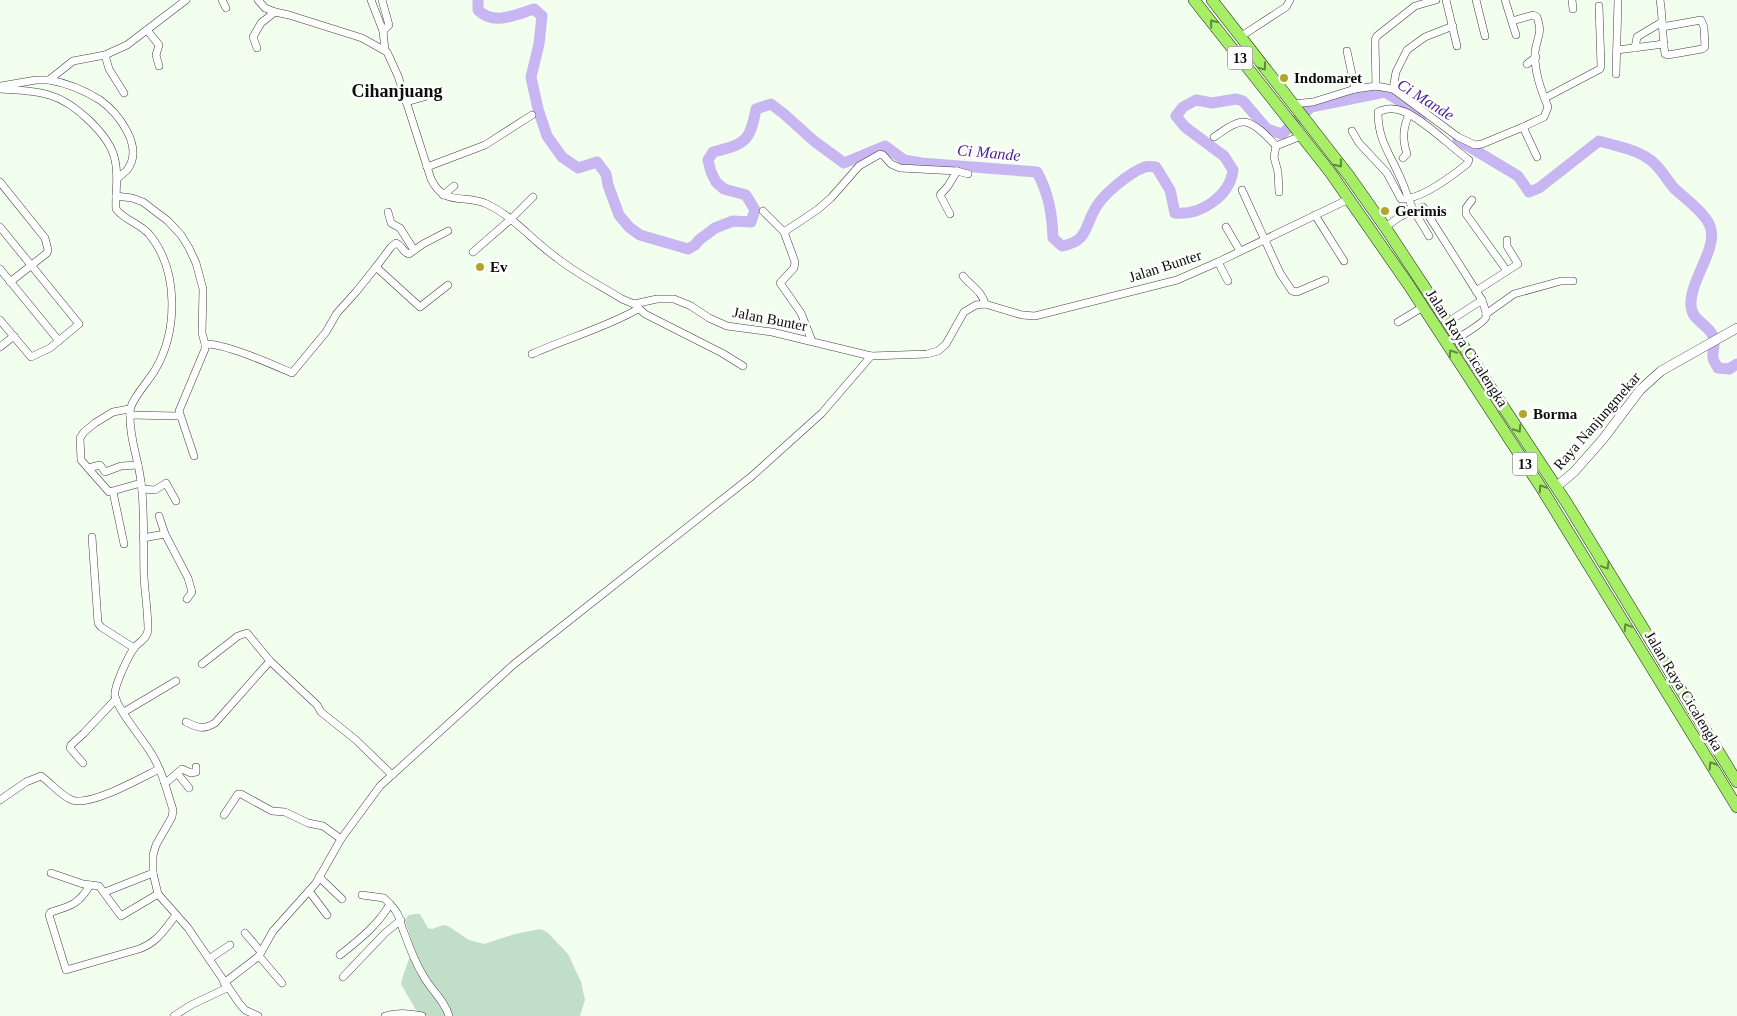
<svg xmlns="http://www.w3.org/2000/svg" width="1737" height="1016" font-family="Georgia,serif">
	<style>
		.cemetery { fill: #c1dec8 }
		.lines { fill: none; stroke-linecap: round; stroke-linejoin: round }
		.river { stroke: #c8b6f2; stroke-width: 11 }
		.minor-casing { stroke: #404040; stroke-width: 8 }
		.tertiary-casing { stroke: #404040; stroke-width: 10 }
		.trunk-casing { stroke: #1e1e1e; stroke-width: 12 }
		.minor { stroke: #fff; stroke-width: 7 }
		.tertiary { stroke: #fff; stroke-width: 9 }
		.trunk { stroke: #a6ee66; stroke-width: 11 }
		.oneway { stroke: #61893e }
		.poi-dot { fill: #b4a42e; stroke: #fff; stroke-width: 2 }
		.labels { text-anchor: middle; stroke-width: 5; stroke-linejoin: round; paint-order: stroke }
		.shield { fill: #fff; stroke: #565656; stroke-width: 1 }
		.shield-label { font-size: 14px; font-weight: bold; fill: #0d0d0d }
		.poi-label { font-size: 15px; font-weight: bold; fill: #0d0d0d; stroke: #fff; text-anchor: start }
		.street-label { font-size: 15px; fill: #0d0d0d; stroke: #fff }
		.water-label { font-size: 16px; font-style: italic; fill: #4a1e97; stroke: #fff }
		.quarter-label { font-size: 18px; font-weight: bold; fill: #0d0d0d; stroke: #fff }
	</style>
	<rect width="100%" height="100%" fill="#f2feee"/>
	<path class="cemetery" d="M415 914H420L428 928 432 929 443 925 448 926 469 940 484 944 515 934 540 929 547 932 568 954 581 982 585 1000 580 1016H427L421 1014 416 1010 401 984 402 979 411 953 412 942 405 920 409 915Z"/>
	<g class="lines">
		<g class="river">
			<path d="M478 0V10C494 26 514 15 534 9L542 16 539 44 531 77 538 109 547 136 562 157 578 168 597 162 606 174 608 185 619 215 629 227 640 235 688 249 695 245 699 240 715 228 733 221 751 222 755 210 746 195 724 189 716 182 711 172 708 160 713 152C745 144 750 142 756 109L771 104 784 114 814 141 844 163 885 146 904 160 921 163 1037 172C1049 194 1052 214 1053 238L1062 246C1088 241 1084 228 1095 209 1102 195 1130 172 1145 167 1148 166 1153 167 1156 167L1170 190 1175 213C1200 216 1230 196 1233 170L1224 156 1185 127 1176 116 1183 107 1196 100 1212 103 1236 99 1243 101 1267 129 1282 134 1311 107 1385 92 1423 115"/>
			<path d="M1458 140 1518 176 1529 192 1539 188 1599 141C1616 146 1635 149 1649 159 1659 165 1666 179 1674 188 1684 198 1709 215 1711 230 1716 251 1689 282 1691 306 1692 321 1708 324 1713 336 1716 344 1712 350 1713 358 1713 361 1717 365 1718 368L1729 369 1737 364"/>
		</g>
		<defs>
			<g id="minor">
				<path d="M222 0 226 8"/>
				<path d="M258 0 265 8 275 12 289 15 362 38 387 52 398 76 431 179C445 208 465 193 487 204 514 217 533 241 557 258 577 274 601 286 622 299L634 304 657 299H674L691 306 709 318 727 326 772 332 871 356 927 354 938 351 946 344 964 312 976 305 985 304 1022 315 1035 316 1177 280 1218 262 1349 199"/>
				<path d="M371 0 383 31 385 50"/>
				<path d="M382 0 389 25 383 31"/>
				<path d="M1446 0 1457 46"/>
				<path d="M1476 0 1485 36"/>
				<path d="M1505 0 1516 35"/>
				<path d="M1572 0 1573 9"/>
				<path d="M1660 0C1663 18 1662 36 1665 54L1668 55 1702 49 1705 47 1704 27 1701 20 1662 27"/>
				<path d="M147 30 159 45 156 55 159 66"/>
				<path d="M1240 37 1286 7 1290 0"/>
				<path d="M257 48 253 37 261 23 275 12"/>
				<path d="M1635 48 1637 37 1662 22"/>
				<path d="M1617 50 1664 44"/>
				<path d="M1347 51 1355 89"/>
				<path d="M105 55 109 69 124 93"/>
				<path d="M1527 64 1536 57"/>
				<path d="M1616 74 1618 0"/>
				<path d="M49 80C67 83 84 90 100 100 118 113 145 147 127 170 124 173 121 175 118 178"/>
				<path d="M1 86 36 80H49L73 61 105 55 127 45 186 0"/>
				<path d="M1376 86 1375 40 1377 36 1415 6 1436 0"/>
				<path d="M0 89C16 90 34 90 49 95 74 102 110 135 115 160 119 177 115 193 116 209 124 220 139 223 149 234 179 270 178 331 155 370 149 381 130 400 130 412 129 438 138 457 141 482 145 513 143 546 144 577 145 594 148 612 148 630 147 639 140 641 135 647 129 654 113 688 115 696 118 711 143 739 151 753 162 770 167 791 173 810L172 817 156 845 153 855V873L158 894 188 928 239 1003 245 1010 258 1016"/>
				<path d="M1393 89 1396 72 1407 50 1425 37 1453 26"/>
				<path d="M1545 98 1600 69 1601 66 1599 6"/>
				<path d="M406 102 424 97"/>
				<path d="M1292 104 1313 102 1355 89 1376 86 1393 89 1458 137 1475 145 1482 144 1523 127 1544 117 1548 107C1541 90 1534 71 1535 52 1537 36 1543 35 1537 17L1533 15 1512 21"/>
				<path d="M1523 127 1537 157"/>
				<path d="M1352 131 1359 143 1387 173 1401 199C1421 200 1452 176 1467 164L1469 160C1450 146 1425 121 1405 112 1396 108 1386 108 1378 112 1378 140 1389 152 1400 177 1405 187 1408 199 1413 209 1418 218 1424 227 1429 236"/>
				<path d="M1214 137C1222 132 1232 123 1242 122 1254 121 1269 138 1276 146L1274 157 1278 172 1279 192"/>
				<path d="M1276 146 1301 136"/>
				<path d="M1403 158 1407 154C1402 139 1403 128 1409 114"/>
				<path d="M427 167 485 145 532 115"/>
				<path d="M0 182 45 238 48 250 47 253 10 282"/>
				<path d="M1242 190 1280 273 1292 291 1297 292 1325 280"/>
				<path d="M443 195 454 186"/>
				<path d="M116 196 132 198 143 202 168 221 181 235 189 248 196 263 203 289 202 333 205 344V349L179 411 194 456"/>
				<path d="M1472 200 1466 208V214L1507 271"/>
				<path d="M1423 207 1482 300C1483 304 1487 312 1486 317 1484 323 1464 334 1458 338"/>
				<path d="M763 211 784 232 795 262 794 268 780 283 801 313 812 341"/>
				<path d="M388 212 391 223 400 228 414 250"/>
				<path d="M950 214 940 195 948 186 957 171"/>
				<path d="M1315 215 1344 261"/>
				<path d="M0 227 79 324 50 348 31 357 0 320"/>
				<path d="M1226 227 1240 251"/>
				<path d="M1385 227 1401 216 1414 210"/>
				<path d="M784 232 817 210 831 198 859 166 880 154 883 155 891 164 900 168 957 171 968 174"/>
				<path d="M473 252 511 219 533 197"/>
				<path d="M1218 262 1228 281"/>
				<path d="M376 267 391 247 396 243C402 245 403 253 409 254L423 244 448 231"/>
				<path d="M0 269 59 341"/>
				<path d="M963 276C971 286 982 291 985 304"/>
				<path d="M1476 291 1518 264 1507 246V240"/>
				<path d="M634 304 645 314 722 353 743 366"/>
				<path d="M1486 314 1514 294 1561 281H1573"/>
				<path d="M1398 322 1423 307"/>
				<path d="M1448 322 1482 300"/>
				<path d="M205 344C227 344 271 364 292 373L326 332 337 313 356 292 376 267 420 307 448 285"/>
				<path d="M0 347 14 336"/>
				<path d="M532 354C567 338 605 328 638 309"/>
				<path d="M129 409 113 412 95 423 84 432 80 438 81 460 109 492 141 483"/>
				<path d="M130 415 179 416"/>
				<path d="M88 468 100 465 105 472 121 466 138 465"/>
				<path d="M142 489 155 490 166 483 176 501"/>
				<path d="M113 492 124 544"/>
				<path d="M159 516 165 534"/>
				<path d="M92 537 98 623 101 627 134 648"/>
				<path d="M143 538 165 534 188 578 192 592 187 599"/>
				<path d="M202 664 238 636 247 633 270 661 317 705 321 712 356 740 392 775"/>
				<path d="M124 712 176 681"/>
				<path d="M186 722C198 728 203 730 215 723L270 661"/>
				<path d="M83 763 70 748 71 745 84 733 116 699"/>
				<path d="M177 773 189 788"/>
				<path d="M164 782 168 781 182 769 191 773 196 772V767"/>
				<path d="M0 800 26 782 41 776C51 783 61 796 72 800 90 807 141 778 159 769"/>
				<path d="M224 815 238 794H241L272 811 285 812 308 823 323 826 341 839"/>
				<path d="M51 873 83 884 99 886 121 916 158 894"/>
				<path d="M319 877 342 899"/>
				<path d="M90 885C79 904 71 906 51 912L49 915 66 970 139 949C158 942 164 930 176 915"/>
				<path d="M309 891 327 915"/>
				<path d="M105 892 153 873"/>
				<path d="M390 904C402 917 398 919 405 935 410 949 416 964 424 977 432 991 445 1001 449 1016"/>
				<path d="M245 933 261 952"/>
				<path d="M340 955C359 940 378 925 390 904L384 898 362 895"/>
				<path d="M259 956 282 983"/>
				<path d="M209 959 230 945"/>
				<path d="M343 977 385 933 401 920"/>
				<path d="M224 983 259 956 273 931 316 883 341 839 380 786 513 665 752 476 822 413 871 356"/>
				<path d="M174 1016 191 1005 227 988"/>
				<path d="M385 1016C398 1012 409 1013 422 1016"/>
			</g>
			<path id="tertiary" d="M1556 487 1574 472 1603 439 1640 390 1661 371 1737 328"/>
			<g id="trunk">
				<path d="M1194 0 1330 172 1408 284 1542 489 1737 807"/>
				<path d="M1212 0 1349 176 1385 227 1568 505 1737 782"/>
			</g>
		</defs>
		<use href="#minor" class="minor-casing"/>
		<use href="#tertiary" class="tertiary-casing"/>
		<use href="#trunk" class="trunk-casing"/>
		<use href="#minor" class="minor"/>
		<use href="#tertiary" class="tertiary"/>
		<use href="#trunk" class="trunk"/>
	</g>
	<defs><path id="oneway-chevron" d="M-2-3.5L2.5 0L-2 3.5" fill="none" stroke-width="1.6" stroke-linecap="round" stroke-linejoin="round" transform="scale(1.25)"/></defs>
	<g class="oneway">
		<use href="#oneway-chevron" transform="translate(1213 23) rotate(-129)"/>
		<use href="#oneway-chevron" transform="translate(1263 67) rotate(53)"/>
		<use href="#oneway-chevron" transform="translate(1339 164) rotate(51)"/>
		<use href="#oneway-chevron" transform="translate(1452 353) rotate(-123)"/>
		<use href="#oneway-chevron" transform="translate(1518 429) rotate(57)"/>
		<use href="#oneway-chevron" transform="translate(1542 488) rotate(-123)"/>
		<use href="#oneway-chevron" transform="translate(1606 566) rotate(59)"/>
		<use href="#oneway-chevron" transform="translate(1627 627) rotate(-121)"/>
		<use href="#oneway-chevron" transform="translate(1712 765) rotate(-122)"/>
	</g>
	<g class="poi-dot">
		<circle cx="1284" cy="78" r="5"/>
		<circle cx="1385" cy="211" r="5"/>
		<circle cx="480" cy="267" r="5"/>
		<circle cx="1523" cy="414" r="5"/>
	</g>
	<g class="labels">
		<g class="shield">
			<rect x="1227.5" y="46.5" width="25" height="23" rx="4"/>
			<rect x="1512.5" y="452.5" width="25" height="23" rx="4"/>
		</g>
		<g class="shield-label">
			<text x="1240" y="63">13</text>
			<text x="1525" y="469">13</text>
		</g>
		<g class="poi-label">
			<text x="1294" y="83">Indomaret</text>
			<text x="1395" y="216">Gerimis</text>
			<text x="490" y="272">Ev</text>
			<text x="1533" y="419">Borma</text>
		</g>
		<g class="street-label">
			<text transform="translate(1165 266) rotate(-18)" y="5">Jalan Bunter</text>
			<text transform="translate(770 319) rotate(11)" y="5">Jalan Bunter</text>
			<text transform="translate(1467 348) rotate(57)" y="5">Jalan Raya Cicalengka</text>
			<text transform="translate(1597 421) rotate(-49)" y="5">Raya Nanjungmekar</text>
			<text transform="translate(1684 691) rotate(59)" y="5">Jalan Raya Cicalengka</text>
		</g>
		<g class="water-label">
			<text transform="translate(1426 99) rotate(32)" y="6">Ci Mande</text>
			<text transform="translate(989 152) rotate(5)" y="6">Ci Mande</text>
		</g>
		<g class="quarter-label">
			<text x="397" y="97">Cihanjuang</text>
		</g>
	</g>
</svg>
